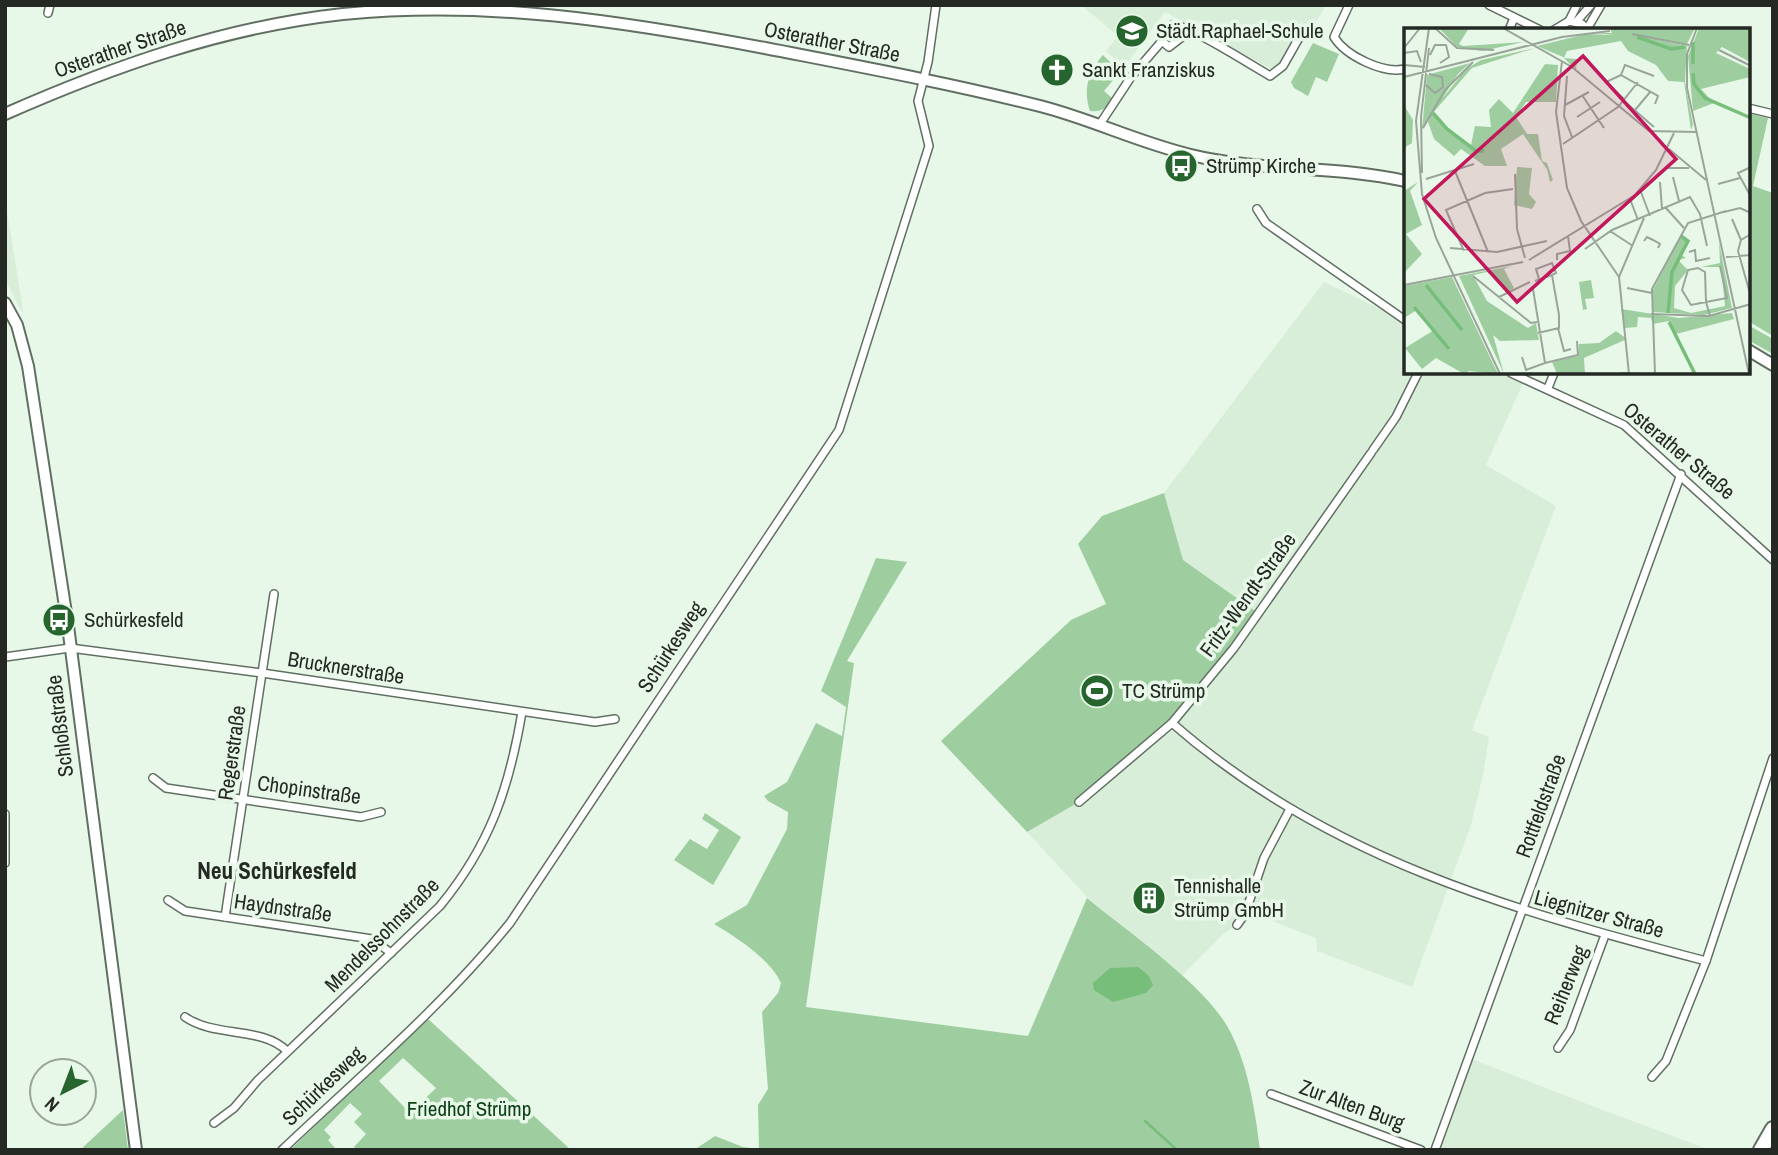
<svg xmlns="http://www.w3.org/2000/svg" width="1778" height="1155" font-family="'Archivo Narrow',sans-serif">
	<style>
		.built { fill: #d9eed9 }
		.green { fill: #9ecea0; fill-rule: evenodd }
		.water { fill: #76be7a }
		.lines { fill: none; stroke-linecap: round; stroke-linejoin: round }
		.stream { stroke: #76be7a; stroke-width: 2.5 }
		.street-casing { stroke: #616f62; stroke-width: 10 }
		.secondary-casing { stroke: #616f62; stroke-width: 14 }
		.highway-casing { stroke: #616f62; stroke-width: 18 }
		.street { stroke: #fff; stroke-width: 7 }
		.secondary { stroke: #fff; stroke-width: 10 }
		.highway { stroke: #fff; stroke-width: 14 }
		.labels { text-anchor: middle; stroke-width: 7; stroke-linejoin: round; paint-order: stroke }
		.poi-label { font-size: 21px; fill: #242924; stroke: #e8f8e8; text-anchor: start }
		.street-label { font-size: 21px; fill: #242924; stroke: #e8f8e8 }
		.park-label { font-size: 21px; fill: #0c4115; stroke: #e8f8e8 }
		.neighbourhood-label { font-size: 23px; font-weight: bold; fill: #242924; stroke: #e8f8e8 }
		.inset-river { fill: none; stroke: #76be7a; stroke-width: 3.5 }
		.inset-road { fill: none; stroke: #9aa59a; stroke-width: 2 }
		.view { fill: #c2185b; fill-opacity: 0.15; stroke: #c2185b; stroke-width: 3.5 }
		.inset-edge { fill: none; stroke: #242924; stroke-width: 3.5 }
	</style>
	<rect width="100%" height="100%" fill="#e8f8e8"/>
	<g class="built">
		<path d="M1081 5H1326L1315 24 1293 43 1275 71 1165 12 1124 67 1106 51 1118 36Z"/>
		<path d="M5 199 22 303 23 315 5 279Z"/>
		<path d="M1324 282 1405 321V373H1511L1525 379 1486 465 1556 506 1472 730 1489 737 1484 771 1471 825 1412 987 1317 951 1316 938 1254 914 1223 934 1182 976 1088 898 1027 832 1079 802 1258 613 1183 560 1164 493Z"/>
		<path d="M1469 1058 1595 1107 1710 1150H1435Z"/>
	</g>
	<g class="green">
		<path d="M1313 43 1339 54 1327 82 1316 77 1308 96 1294 88 1291 82Z"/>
		<path d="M1103 55 1120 72 1104 91 1112 98C1106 109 1102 112 1090 111 1083 89 1088 72 1103 55Z"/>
		<path d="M1748 113 1768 118 1753 186 1773 193V336L1748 321Z"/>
		<path d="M1748 325 1773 339V354L1748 340Z"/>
		<path d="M1164 493 1183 560 1258 613 1172 723 1079 802 1027 832 941 741 1071 620 1106 604 1078 544 1102 516Z"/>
		<path d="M876 558 907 562 847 661 854 663 806 1007 1028 1036 1087 898C1127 931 1196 979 1224 1021 1247 1056 1255 1109 1260 1150H694L715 1136 743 1147 759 1149 758 1105 768 1089 762 1012 778 993 781 983C769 958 737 938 714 924L747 905 787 829 788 812 768 801 764 796 787 782 816 723 842 736 846 707 821 691Z"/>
		<path d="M705 813 741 837 713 885 674 860 690 839 707 849 719 830 702 819Z"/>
		<path d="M427 1018 571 1150H357L354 1147 366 1134 354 1122 362 1114 350 1103 324 1130 331 1137 328 1140 335 1148 333 1150H290ZM403 1058 436 1088 410 1113 379 1081Z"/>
		<path d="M123 1110 128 1150H80Z"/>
	</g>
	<path class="water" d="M1138 967 1149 976 1153 985 1146 993 1113 1002 1094 990 1093 983 1110 968Z"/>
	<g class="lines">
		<path class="stream" d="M1145 1121 1177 1150"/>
		<defs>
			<g id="street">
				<path d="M1349 5 1334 37C1346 56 1383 74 1405 69"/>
				<path d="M1489 5 1540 30"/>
				<path d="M48 13 50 5"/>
				<path d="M1569 21 1577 5"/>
				<path d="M1576 22 1591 5"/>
				<path d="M1587 29 1601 5"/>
				<path d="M1509 30 1514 18"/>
				<path d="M1554 30 1569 21 1582 24 1588 30"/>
				<path d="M1162 41 1169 47 1182 37 1181 28"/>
				<path d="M1748 108 1773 114"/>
				<path d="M1100 124 1131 77 1162 41 1161 36C1164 32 1168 25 1173 25 1185 23 1255 67 1270 76L1283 66 1300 36"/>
				<path d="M1257 209 1266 223 1405 320"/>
				<path d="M1511 373 1624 425 1773 560"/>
				<path d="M1548 388 1554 373"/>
				<path d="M1373 450 1396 417 1418 373"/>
				<path d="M5 657 70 648 262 673 595 722 615 719"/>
				<path d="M1172 723C1327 859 1512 910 1706 961L1773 758"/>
				<path d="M153 778 166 788 361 817 381 812"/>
				<path d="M1079 802 1172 723 1234 648 1371 453"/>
				<path d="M5 814V863"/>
				<path d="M168 900 185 911 372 939 391 953"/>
				<path d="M225 917 274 594"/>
				<path d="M1237 925 1245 914 1264 858 1290 809"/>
				<path d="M185 1017C215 1038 262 1026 287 1051"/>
				<path d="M1558 1048 1570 1030 1605 935"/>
				<path d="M1652 1077 1666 1061 1706 961"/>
				<path d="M1271 1094 1421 1150"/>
				<path d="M214 1123 234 1108 258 1080 440 906C490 845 509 789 522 712"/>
				<path d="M282 1150C360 1076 443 1006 510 923L839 430 929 146 918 101 928 62 936 5"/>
				<path d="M1435 1150 1681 474"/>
			</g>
			<g id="secondary">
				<path d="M5 114C114 66 224 27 343 14 489 0 621 21 765 48 857 66 949 83 1040 106 1091 119 1140 143 1191 155 1261 172 1335 165 1405 181"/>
				<path d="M5 303 17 325 28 366 68 626 136 1150"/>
				<path d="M1748 350 1773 365"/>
			</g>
			<path id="highway" d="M1761 1150 1773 1129"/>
		</defs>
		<use href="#street" class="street-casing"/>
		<use href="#secondary" class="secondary-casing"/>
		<use href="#highway" class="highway-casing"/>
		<use href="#street" class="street"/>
		<use href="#secondary" class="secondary"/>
		<use href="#highway" class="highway"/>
	</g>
	<defs>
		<symbol id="school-disc" viewBox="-11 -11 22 22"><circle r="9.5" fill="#26652e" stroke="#e8f8e8"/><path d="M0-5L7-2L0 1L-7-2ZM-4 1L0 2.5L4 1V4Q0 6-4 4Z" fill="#fff"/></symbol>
		<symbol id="church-disc" viewBox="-11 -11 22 22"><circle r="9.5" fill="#26652e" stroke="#e8f8e8"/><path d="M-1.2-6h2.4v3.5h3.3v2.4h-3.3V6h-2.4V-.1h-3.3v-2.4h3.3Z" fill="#fff"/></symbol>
		<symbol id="bus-disc" viewBox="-11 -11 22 22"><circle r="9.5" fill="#26652e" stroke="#e8f8e8"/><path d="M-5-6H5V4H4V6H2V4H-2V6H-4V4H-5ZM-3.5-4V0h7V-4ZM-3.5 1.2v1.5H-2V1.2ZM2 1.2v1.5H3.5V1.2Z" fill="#fff"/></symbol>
		<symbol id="stadium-disc" viewBox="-11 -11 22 22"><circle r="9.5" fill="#26652e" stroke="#e8f8e8"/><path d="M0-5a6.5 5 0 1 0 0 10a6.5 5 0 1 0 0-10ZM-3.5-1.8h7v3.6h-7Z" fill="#fff"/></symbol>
		<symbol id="building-disc" viewBox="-11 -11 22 22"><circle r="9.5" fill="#26652e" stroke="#e8f8e8"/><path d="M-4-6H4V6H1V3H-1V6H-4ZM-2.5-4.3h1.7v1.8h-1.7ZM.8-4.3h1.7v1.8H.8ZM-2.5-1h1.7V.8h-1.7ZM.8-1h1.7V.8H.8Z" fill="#fff"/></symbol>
	</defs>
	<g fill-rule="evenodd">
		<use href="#school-disc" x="1113" y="12" width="38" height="38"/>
		<use href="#church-disc" x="1038" y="51" width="38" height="38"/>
		<use href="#bus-disc" x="1162" y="147" width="38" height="38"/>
		<use href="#bus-disc" x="40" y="601" width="38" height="38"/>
		<use href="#stadium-disc" x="1078" y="672" width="38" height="38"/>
		<use href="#building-disc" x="1130" y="879" width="38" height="38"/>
	</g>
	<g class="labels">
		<g class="poi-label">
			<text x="1156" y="38">Städt.Raphael-Schule</text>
			<text x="1082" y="77">Sankt Franziskus</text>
			<text x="1206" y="173">Strümp Kirche</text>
			<text x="84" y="627">Schürkesfeld</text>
			<text x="1122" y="698">TC Strümp</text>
			<text x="1174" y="893">Tennishalle<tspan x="1174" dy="24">Strümp GmbH</tspan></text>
		</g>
		<g class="street-label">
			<text transform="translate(832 42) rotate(11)" y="7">Osterather Straße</text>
			<text transform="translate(120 49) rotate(-19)" y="7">Osterather Straße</text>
			<text transform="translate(1679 451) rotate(40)" y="7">Osterather Straße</text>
			<text transform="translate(1248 595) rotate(-54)" y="7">Fritz-Wendt-Straße</text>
			<text transform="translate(671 647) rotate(-57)" y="7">Schürkesweg</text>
			<text transform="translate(346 668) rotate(9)" y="7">Brucknerstraße</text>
			<text transform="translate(60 726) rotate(-97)" y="7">Schloßstraße</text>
			<text transform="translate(232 753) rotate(-82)" y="7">Regerstraße</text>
			<text transform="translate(309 790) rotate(8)" y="7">Chopinstraße</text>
			<text transform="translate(1541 806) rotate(-70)" y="7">Rottfeldstraße</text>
			<text transform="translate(283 908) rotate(8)" y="7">Haydnstraße</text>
			<text transform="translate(1599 914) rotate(15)" y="7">Liegnitzer Straße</text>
			<text transform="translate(382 935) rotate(-45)" y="7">Mendelssohnstraße</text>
			<text transform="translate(1566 985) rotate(-68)" y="7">Reiherweg</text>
			<text transform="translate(323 1086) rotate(-44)" y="7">Schürkesweg</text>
			<text transform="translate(1352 1105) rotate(20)" y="7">Zur Alten Burg</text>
		</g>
		<g class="park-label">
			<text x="469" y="1116">Friedhof Strümp</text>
		</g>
		<g class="neighbourhood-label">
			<text x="277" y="879">Neu Schürkesfeld</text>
		</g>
	</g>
	<g transform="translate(1404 28)">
		<rect width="346" height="346" fill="#e8f8e8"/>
		<path d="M35 0H65L55 16 59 18 120 14 78 23 53 19ZM206 0H291L283 16 227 6 283 18 281 54 289 97 287 102 280 54 264 53 252 37 224 23 217 13 163 23 160 30 173 31 172 42 159 29 133 18 182 6 212 7 190 5H208ZM295 0H346V34L318 19 312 25 346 41V49L297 61 310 75 289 83 284 28ZM131 20 68 40 28 86 43 102 67 117 71 98 87 99 85 82 95 71 109 85 141 36 154 37 152 74H122L112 89 123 106H134L138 133 143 135 149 152 146 154 143 141 142 140 119 106 97 121 103 138H81L57 121 50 128 30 111 24 94 29 82 62 41 77 32ZM66 35 54 46 18 102 23 47ZM0 77 9 92 8 115 0 120ZM113 139 128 140 125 166 132 174 128 181 110 177ZM14 154 6 163 18 197 2 206 18 226 0 245V163ZM277 207 286 213 277 227 282 230 274 232 284 242 271 258 270 280 287 285 321 278 317 239H297L316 235 315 214 328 280 300 287 248 284V264ZM108 238 100 241 110 260 105 263 83 244 69 247 83 273 124 300 132 295 135 312 96 313 89 307 100 346 55 248ZM48 249 94 346 65 343 60 346 32 330 18 341 1 320 30 302 13 282 0 290V258ZM187 252 190 270 181 271 183 281 179 282 175 254ZM217 281 275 290 328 285 330 291 272 306 265 293 249 296 247 290 234 289 233 299 221 300ZM212 303 223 311 180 330 181 346H153L148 334 174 328 175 316 195 315Z" fill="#9ecea0"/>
		<path class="inset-river" d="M233 9 267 21 281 19M289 36V14M289 45 290 56 301 70 347 90M29 85 43 101 72 123H80M22 257 58 302M10 279 45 321M264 285 268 244 284 213 277 208M265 294 291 346"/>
		<path class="inset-road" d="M25 0 12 93 18 166 32 210 96 346M31 0 53 20 90 22M99 0 168 39 245 103 292 104M293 0 283 26V60L345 346M228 6 285 17M0 20 16 0M315 22 347 38M0 25 13 23 17 34M26 27 31 17H42L45 29 36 35M158 33 152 84 163 160 177 193 215 249 225 346M0 37 21 39M217 47 202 54 220 71M163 48 160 88 168 109M250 48 221 37 217 47 254 68 251 76M0 49 158 9 206 3M22 57 31 65 39 59 38 49 25 46M178 67 200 100M220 73 250 99M161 77 185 64M231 82 247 63M173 89 196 74M19 100 41 62 69 34M159 116 214 79 234 54M265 121 302 152M347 139 334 145 347 169M261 140H285M51 143 84 224M18 145 17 89 25 20M111 146 113 201M269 149 275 173M22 151 70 136M256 154 258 181M314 156 336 150M237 164 246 188M226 171 234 192M261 179 280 200M320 184 336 180 347 185M328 191 337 212M113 201 121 230M206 203 229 218M347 206 337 212 334 223 347 269M240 213 243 209 249 212 256 216 254 220M46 220 93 224 143 213M181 221 208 202 286 169 296 186 303 218M60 223 42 182 81 165 109 161M285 224 291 222 292 233 306 230M322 229 347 227M125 232 231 167 252 142 270 105M153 232V226L166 223 164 208M69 248 127 295 133 294M215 249 240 190M135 251 132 241 148 235 152 245 148 247M131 253 148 247 155 287V300L134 305M0 257 119 234M223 260 248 265M129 261 141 335 174 327 173 313M95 269 126 254M247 286 305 288 347 276M306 288 302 274 287 277 278 262 284 242 294 240 301 244 302 274 323 270 316 238M154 300 160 323 167 321M118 329 122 342 141 335M217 345 240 346M251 346 248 261 284 195 322 183"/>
		<path class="view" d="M179 28 272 131 113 274 20 171Z"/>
		<rect width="346" height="346" class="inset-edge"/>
	</g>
	<rect width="1778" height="1155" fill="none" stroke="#242924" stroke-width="14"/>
	<g transform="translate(63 1092) rotate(222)"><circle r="33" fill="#e8f8e8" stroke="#9aa59a" stroke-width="2"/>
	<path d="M0-5L12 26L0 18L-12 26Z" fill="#26652e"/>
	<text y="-10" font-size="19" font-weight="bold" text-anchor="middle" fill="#242924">N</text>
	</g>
</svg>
